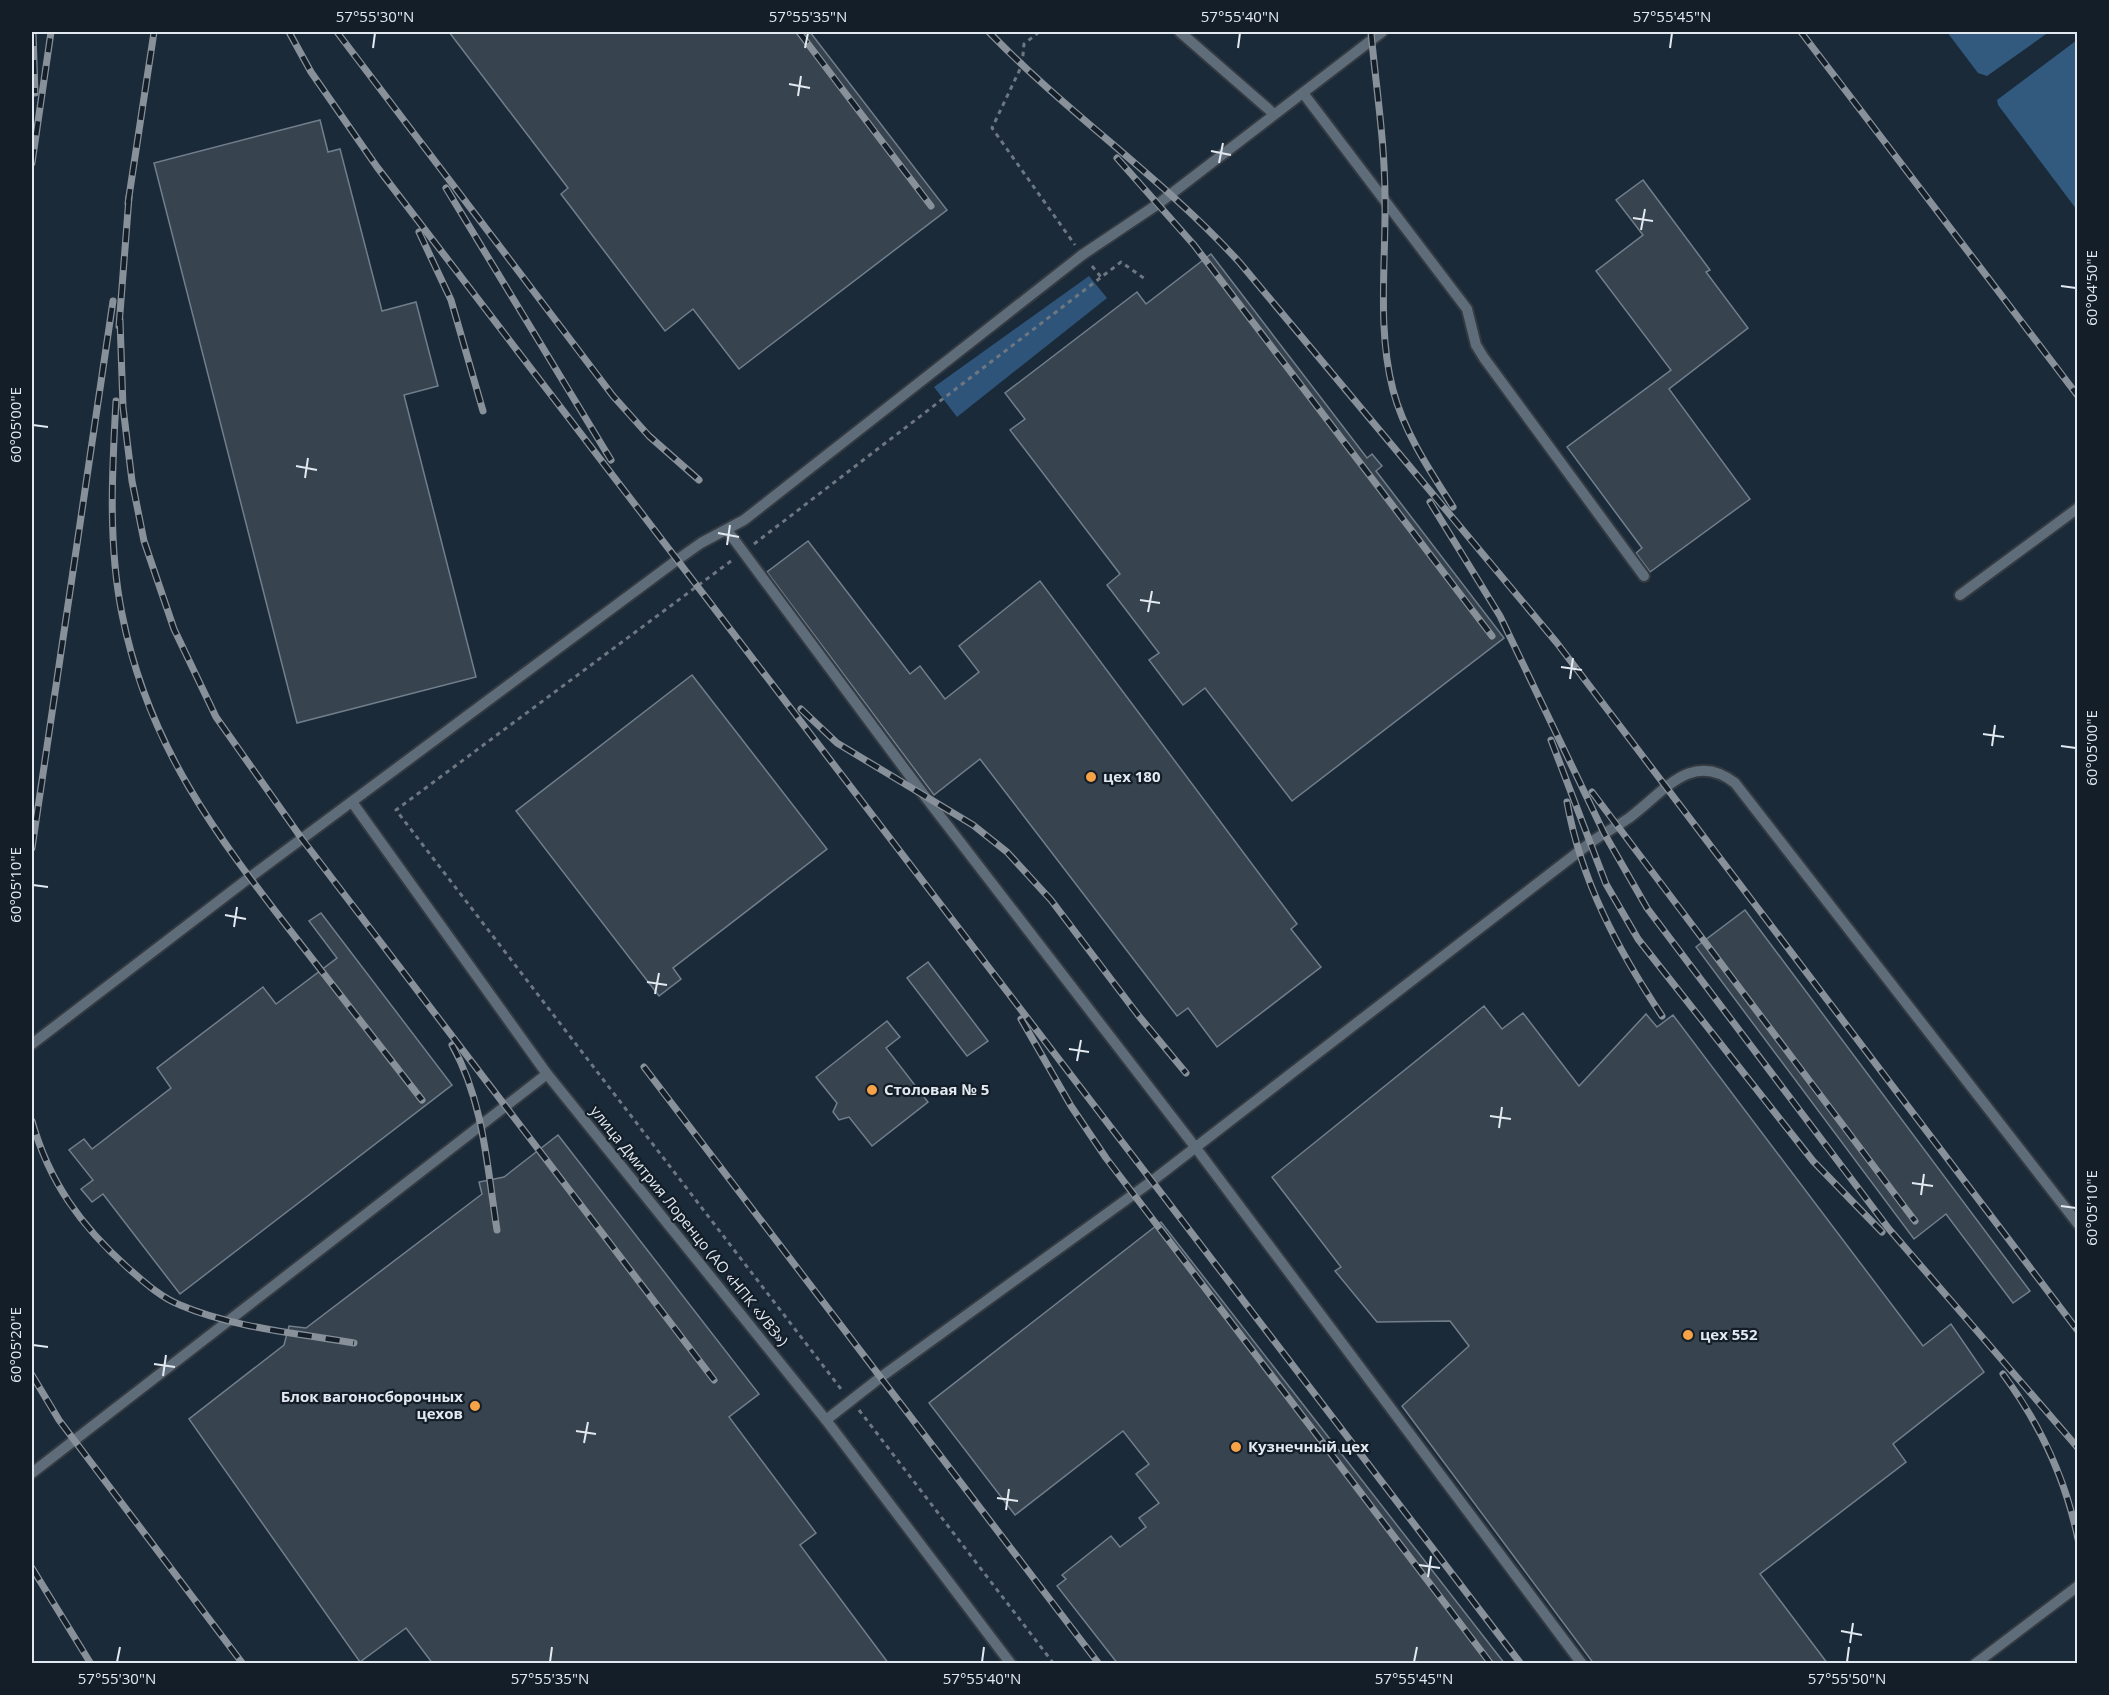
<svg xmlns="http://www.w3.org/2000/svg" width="2109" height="1695" font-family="'Open Sans',sans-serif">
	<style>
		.built { fill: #1a2a39 }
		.forest { fill: #2e5579 }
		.water { fill: #32597e }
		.building { fill: #37434e; stroke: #717e8b; stroke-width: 1.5 }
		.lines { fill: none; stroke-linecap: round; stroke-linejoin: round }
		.service-casing { stroke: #333a42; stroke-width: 14 }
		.path { stroke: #6e7781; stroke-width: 3; stroke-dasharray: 4.5 4.5; stroke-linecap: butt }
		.service { stroke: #5f6c79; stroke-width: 10 }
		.rail-casing { stroke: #88919a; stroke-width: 7 }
		.rail { stroke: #131e29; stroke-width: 4.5; stroke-dasharray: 14; stroke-linecap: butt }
		.ticks { fill: none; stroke: #e2e9f1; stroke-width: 2 }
		.poi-dot { fill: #f6a247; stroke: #131e29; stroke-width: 2 }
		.labels { text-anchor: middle; stroke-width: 4.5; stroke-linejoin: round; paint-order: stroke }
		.poi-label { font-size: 15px; font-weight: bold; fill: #e2e9f1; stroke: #131e29; text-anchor: start }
		.street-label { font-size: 15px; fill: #e2e9f1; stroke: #131e29 }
		.neatline { fill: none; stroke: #e2e9f1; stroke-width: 2 }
		.ticks-label { font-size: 15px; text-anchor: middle; fill: #e2e9f1 }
	</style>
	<rect width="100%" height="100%" fill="#131e29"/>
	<path class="built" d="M32 32H2077V1663L32 1664Z"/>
	<path class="forest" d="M1089 276 1107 298 957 417 934 387Z"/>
	<g class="water">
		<path d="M1947 32H2049L1987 76 1978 73Z"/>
		<path d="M2077 40V210L1998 105 1997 100Z"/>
	</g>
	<g class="building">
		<path d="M449 32H810L947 210 739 369 693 309 665 331 561 194 568 188Z"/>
		<path d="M320 120 328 152 340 149 382 311 416 302 438 386 404 395 476 677 297 723 154 163Z"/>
		<path d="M1643 180 1710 270 1706 272 1748 328 1669 389 1750 499 1650 572 1636 553 1642 548 1567 447 1671 370 1596 271 1643 235 1616 200Z"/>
		<path d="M1211 254 1367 458 1372 454 1382 466 1376 471 1504 638 1292 801 1205 688 1183 705 1149 660 1159 653 1107 585 1120 574 1010 430 1025 419 1005 393 1137 292 1146 304Z"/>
		<path d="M808 541 910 674 920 666 945 699 979 672 959 646 1040 581 1297 924 1291 929 1321 967 1217 1047 1188 1008 1177 1016 980 759 934 795 767 572Z"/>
		<path d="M692 675 827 849 673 968 681 979 659 996 516 811Z"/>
		<path d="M1745 910 2030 1291 2013 1303 1946 1214 1914 1239 1696 947Z"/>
		<path d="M321 913 452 1085 180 1294 103 1194 92 1202 81 1189 93 1180 69 1150 84 1139 92 1149 171 1088 157 1068 263 987 276 1004 337 958 309 921Z"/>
		<path d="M928 962 988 1041 967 1056 907 978Z"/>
		<path d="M1484 1006 1502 1029 1523 1013 1579 1086 1646 1014 1657 1027 1673 1015 1923 1346 1951 1324 1984 1372 1893 1444 1906 1462 1760 1574 1828 1664H1594L1402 1406 1469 1346 1450 1321 1377 1322 1335 1271 1341 1267 1272 1177Z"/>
		<path d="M887 1021 900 1037 886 1048 928 1102 872 1146 849 1117 839 1120 833 1112 837 1103 816 1077Z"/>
		<path d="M558 1135 759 1394 729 1417 816 1533 800 1545 889 1664H433L406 1628 360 1662 189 1419 284 1345 289 1326 306 1328 482 1194 479 1182 504 1177Z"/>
		<path d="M1161 1222 1505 1664H1118L1057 1586 1066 1579 1062 1575 1111 1536 1120 1547 1146 1527 1139 1518 1159 1503 1136 1474 1149 1464 1123 1431 1015 1515 929 1403Z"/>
	</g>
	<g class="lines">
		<defs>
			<g id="service">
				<path d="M1180 32 1274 114"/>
				<path d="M1303 93 1467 309 1476 345 1484 358 1644 576"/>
				<path d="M727 530 927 799 1199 1152 1582 1664"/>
				<path d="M1960 595 2078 508"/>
				<path d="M352 802 547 1074 826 1420 1011 1664"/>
				<path d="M32 1044 249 878 677 560 701 543 744 520 1082 255 1158 204 1382 32"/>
				<path d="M826 1420 881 1377 1152 1181 1590 843C1602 834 1616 827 1629 818 1663 793 1692 749 1735 783L2078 1224"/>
				<path d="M32 1473 547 1074"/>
				<path d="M1975 1664 2078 1586"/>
			</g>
		</defs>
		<use href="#service" class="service-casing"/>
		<g class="path">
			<path d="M1039 32 1024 44 1022 65 992 128 1075 245"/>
			<path d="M1092 266 1101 277"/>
			<path d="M754 544 1121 262 1145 279"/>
			<path d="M731 561 396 810 841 1389"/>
			<path d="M859 1410 1054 1664"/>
		</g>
		<use href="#service" class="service"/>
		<defs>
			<g id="rail">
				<path d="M33 32 35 93"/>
				<path d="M289 32 311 72 377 167 1521 1664"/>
				<path d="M337 32 613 396 649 436 699 480"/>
				<path d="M799 32 931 206"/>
				<path d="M989 32C1068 114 1164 179 1240 263L1557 643 2078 1331"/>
				<path d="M1371 32C1376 87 1385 143 1385 199 1386 262 1377 329 1393 390 1404 432 1430 471 1453 507"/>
				<path d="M1801 32 2078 396"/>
				<path d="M1117 158 1194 245 1492 636"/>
				<path d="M32 163 51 32"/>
				<path d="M446 188 611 460"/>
				<path d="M128 203 154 32"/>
				<path d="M419 232 451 300 483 411"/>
				<path d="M120 320 123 407 132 481 144 541 174 629 216 717 302 839 714 1380"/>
				<path d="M119 326 129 197"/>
				<path d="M116 401C112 471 108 544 122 614 148 746 216 835 296 938 338 992 380 1046 422 1100"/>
				<path d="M1430 502 1500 616 1604 833 1647 908 1889 1229 2078 1448"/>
				<path d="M801 709 837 743 973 825 1007 852 1051 900 1138 1015 1186 1073"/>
				<path d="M1551 740 1606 884 1638 939 1813 1161 1882 1232"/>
				<path d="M1592 792 1915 1221"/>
				<path d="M1567 802C1581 881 1618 950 1662 1016"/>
				<path d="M32 848 113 301"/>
				<path d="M1021 1019 1071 1106 1106 1158 1491 1664"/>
				<path d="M452 1045C484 1102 487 1167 497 1230"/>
				<path d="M644 1067 1099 1664"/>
				<path d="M32 1121C49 1182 81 1226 128 1268 144 1282 160 1297 180 1305 234 1328 297 1333 354 1343"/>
				<path d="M2003 1374C2040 1424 2065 1477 2078 1539"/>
				<path d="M32 1375 59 1420 243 1664"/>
				<path d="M32 1568 91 1664"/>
			</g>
		</defs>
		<use href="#rail" class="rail-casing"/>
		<use href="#rail" class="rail"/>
	</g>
	<path class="ticks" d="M373 48 375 33M805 48 808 33M1238 48 1240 33M1670 48 1672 33M789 84 810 88M798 96 801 76M1211 151 1231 155M1219 163 1223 143M1633 218 1653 221M1641 230 1645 209M2061 286 2076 288M33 425 48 427M296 466 317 470M305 478 308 458M718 533 739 537M727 545 730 525M1140 600 1160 603M1148 612 1152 591M1561 667 1582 670M1570 679 1573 658M1983 734 2004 737M1992 746 1995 725M2061 746 2076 748M33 885 48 887M225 915 246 919M234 927 237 907M647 982 667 985M655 994 659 973M1069 1049 1089 1052M1077 1061 1081 1040M1490 1116 1511 1119M1499 1128 1502 1107M1912 1183 1933 1186M1921 1195 1924 1174M2061 1206 2076 1208M33 1345 48 1347M154 1364 175 1367M163 1376 166 1355M576 1431 596 1434M584 1443 588 1422M997 1498 1018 1501M1006 1510 1009 1489M1419 1565 1440 1568M1428 1577 1431 1556M1841 1631 1862 1635M1850 1643 1853 1623M117 1662 120 1647M550 1662 552 1647M982 1662 984 1647M1414 1662 1417 1647M1847 1662 1849 1647"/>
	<g class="poi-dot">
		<circle cx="1091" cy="777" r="6"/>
		<circle cx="872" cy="1090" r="6"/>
		<circle cx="1688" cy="1335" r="6"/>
		<circle cx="475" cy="1406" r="6"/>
		<circle cx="1236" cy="1447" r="6"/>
	</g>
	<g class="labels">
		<g class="poi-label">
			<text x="1103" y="782">цех 180</text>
			<text x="884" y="1095">Столовая № 5</text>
			<text x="1700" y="1340">цех 552</text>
			<text x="463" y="1402" text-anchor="end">Блок вагоносборочных<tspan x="463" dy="17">цехов</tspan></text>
			<text x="1248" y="1452">Кузнечный цех</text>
		</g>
		<g class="street-label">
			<text transform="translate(689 1226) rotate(51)" y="5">улица Дмитрия Лоренцо (АО «НПК «УВЗ»)</text>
		</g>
	</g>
	<rect width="2109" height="1695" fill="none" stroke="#131e29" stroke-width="66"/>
	<rect x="33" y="33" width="2043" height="1629" class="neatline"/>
	<g class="ticks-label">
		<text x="375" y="22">57°55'30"N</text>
		<text x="808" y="22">57°55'35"N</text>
		<text x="1240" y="22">57°55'40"N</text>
		<text x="1672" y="22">57°55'45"N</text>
		<text transform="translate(2092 288) rotate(-90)" y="5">60°04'50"E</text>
		<text transform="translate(16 425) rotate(-90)" y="5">60°05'00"E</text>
		<text transform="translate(2092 748) rotate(-90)" y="5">60°05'00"E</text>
		<text transform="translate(16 885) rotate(-90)" y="5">60°05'10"E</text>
		<text transform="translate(2092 1208) rotate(-90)" y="5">60°05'10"E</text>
		<text transform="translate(16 1345) rotate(-90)" y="5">60°05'20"E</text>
		<text x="117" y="1684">57°55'30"N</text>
		<text x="550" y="1684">57°55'35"N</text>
		<text x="982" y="1684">57°55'40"N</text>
		<text x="1414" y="1684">57°55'45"N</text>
		<text x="1847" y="1684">57°55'50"N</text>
	</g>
</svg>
